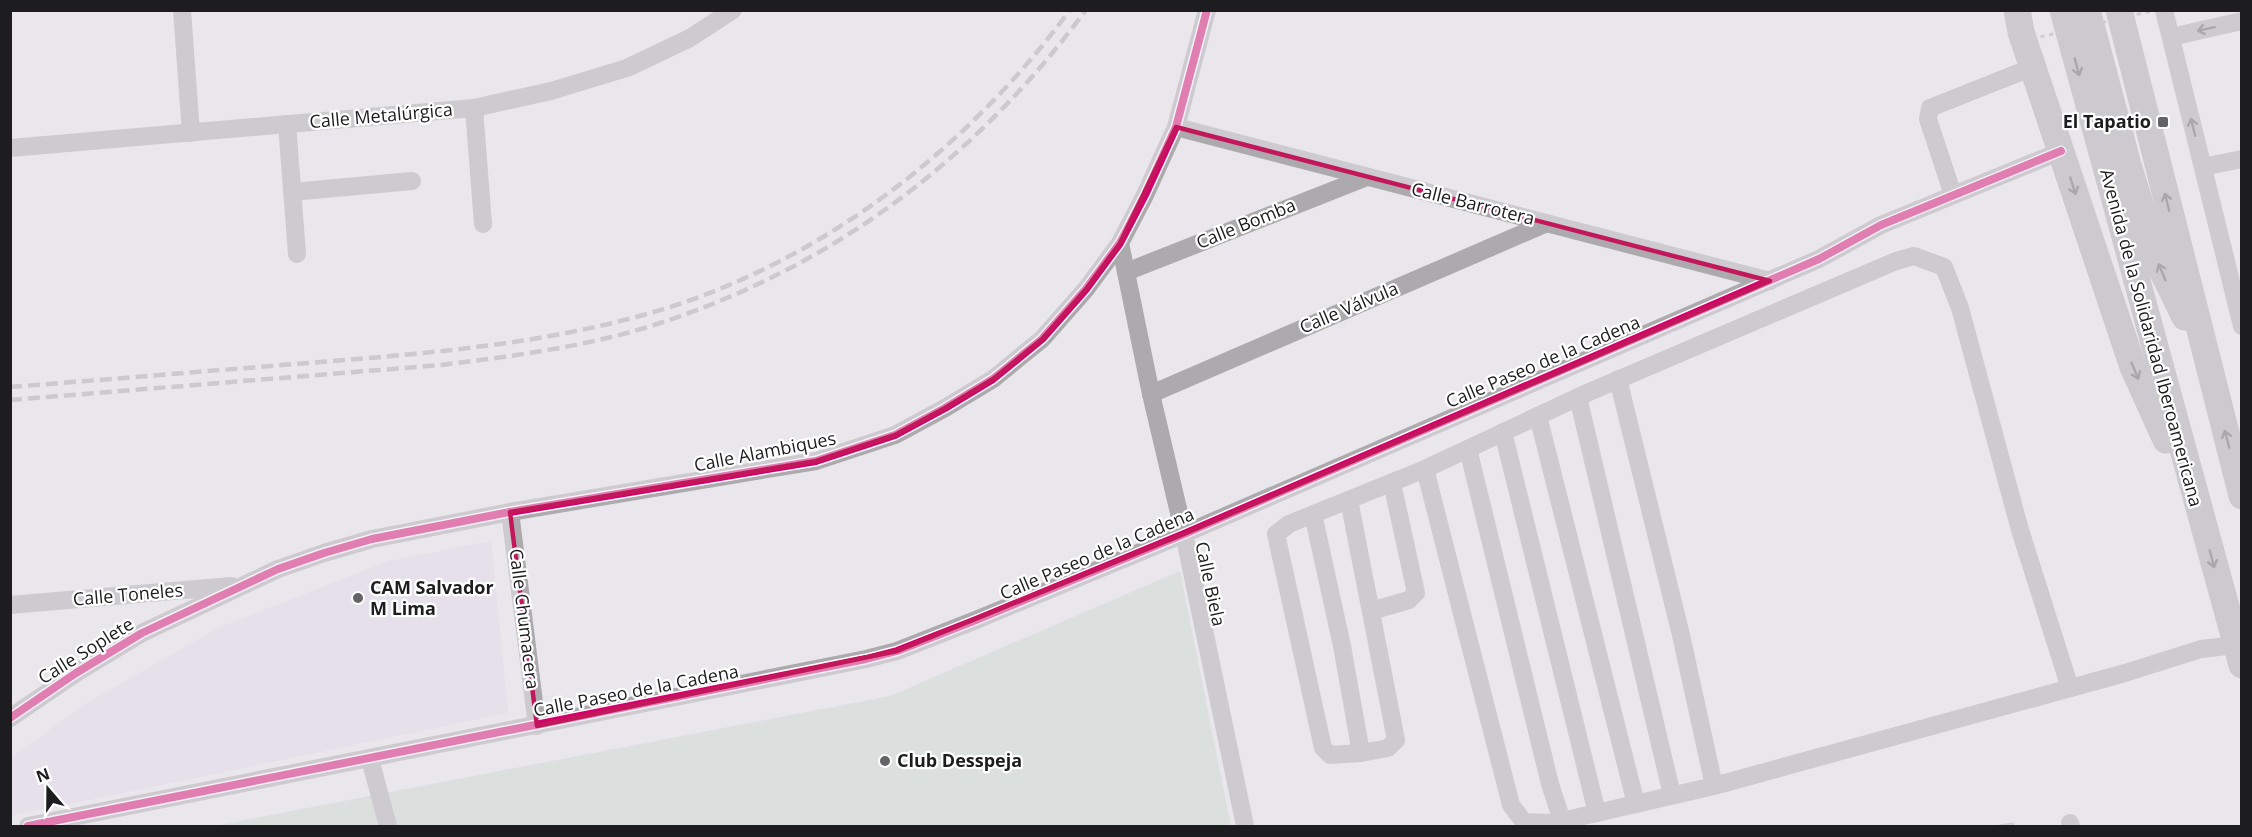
<svg xmlns="http://www.w3.org/2000/svg" width="2252" height="837" font-family="'Open Sans',sans-serif">
	<style>
		.built { fill: #e0dae6 }
		.garden { fill: #cbdace }
		.building { fill: url(#building-cross-hatch); stroke: #b3b1b5; stroke-width: 1.5 }
		.lines { fill: none; stroke-linecap: round; stroke-linejoin: round }
		.minor { stroke: #acaaad; stroke-width: 18 }
		.highway { stroke: #a9a8ab; stroke-width: 27 }
		.rail { stroke: #a8a6aa; stroke-width: 4.5; stroke-dasharray: 12 6; stroke-linecap: butt }
		.path-bridge { stroke: #aeaeb0; stroke-width: 3; stroke-dasharray: 4.5 4.5; stroke-linecap: butt }
		.cycleway-casing { stroke: #fff; stroke-width: 11 }
		.cycleway { stroke: #d6006c; stroke-width: 8 }
		.oneway { stroke: #5d5c5f }
		.oneway2 { stroke: #5c5b5e }
		.marked { fill: none; stroke: #c2185b; stroke-width: 4.5; stroke-linejoin: round }
		.poi-dot { fill: #646367; stroke: #fff; stroke-width: 2 }
		.labels { text-anchor: middle; stroke-width: 4.5; stroke-linejoin: round; paint-order: stroke }
		.street-label { font-size: 18px; fill: #1d1c1f; stroke: #fff }
		.poi-label { font-size: 18px; font-weight: bold; fill: #1d1c1f; stroke: #fff; text-anchor: start }
	</style>
	<defs>
		<pattern id="building-cross-hatch" width="8" height="8" patternUnits="userSpaceOnUse" patternTransform="scale(1.5)"><rect width="8" height="8" fill="#cfc9d5"/><path d="M0 0l8 8M0 8l8-8" fill="none" stroke="#b1acb6"/></pattern>
	</defs>
	<rect width="100%" height="100%" fill="#e9e6ec"/>
	<path class="built" d="M491 541 508 713 11 816V758L85 704 220 627 389 561Z"/>
	<path class="garden" d="M1180 571 1231 826H214L890 696Z"/>
	<path class="building" d="M2013 823 2014 826H1996Z"/>
	<g class="lines">
		<g class="minor">
			<path d="M182 10 191 133"/>
			<path d="M2164 10 2242 326"/>
			<path d="M2171 37 2242 21"/>
			<path d="M474 108 483 224"/>
			<path d="M287 124 297 254"/>
			<path d="M1176 127 1770 281"/>
			<path d="M10 148 474 108 551 91 627 68 690 38 733 10"/>
			<path d="M2203 167 2242 159"/>
			<path d="M292 192 412 181"/>
			<path d="M1953 195 1928 119 1930 108 2033 67"/>
			<path d="M1120 243 1151 394 1184 534 1245 826"/>
			<path d="M1126 272 1367 177"/>
			<path d="M1618 379 1681 635 1714 786"/>
			<path d="M1151 394 1547 223"/>
			<path d="M1578 397 1672 795"/>
			<path d="M1538 416 1636 804"/>
			<path d="M1503 432 1597 813"/>
			<path d="M1468 449 1550 784 1562 821"/>
			<path d="M1425 469 1587 393 1896 261 1914 256 1944 267 1960 308 2020 530 2070 688"/>
			<path d="M1349 500 1396 740 1388 748 1361 753"/>
			<path d="M510 512 537 726"/>
			<path d="M1313 514 1342 646 1361 753 1330 755 1323 748 1276 534 1289 524 1425 469 1511 805 1524 822 1553 823 1714 786 2125 673 2201 649 2236 645"/>
			<path d="M10 605 231 586"/>
			<path d="M1371 611 1409 600 1416 593 1392 483"/>
			<path d="M10 718 76 673 142 633 278 569 324 553 372 539 510 512 816 461 895 435 945 408 993 379 1042 339 1086 289 1120 243 1145 195 1176 127 1207 10"/>
			<path d="M370 759 388 826"/>
			<path d="M2070 823 2071 826"/>
			<path d="M28 826 866 659 897 651 976 620 1184 534 1819 259 1881 225 2061 151"/>
		</g>
		<g class="highway">
			<path d="M2017 10 2021 32 2133 367 2166 440"/>
			<path d="M2063 10 2242 665"/>
			<path d="M2087 10 2128 165 2158 262 2185 317"/>
			<path d="M2119 10 2242 496"/>
		</g>
		<g class="rail">
			<path d="M10 387C114 379 218 370 321 362 431 353 541 344 647 314 817 266 966 151 1070 10"/>
			<path d="M10 400 441 365C513 356 585 347 654 325 832 268 975 160 1086 10"/>
		</g>
		<path class="path-bridge" d="M2014 43 2156 10"/>
		<defs>
			<g id="cycleway">
				<path d="M10 718 76 673 142 633 278 569 324 553 372 539 510 512 816 461 895 435 945 408 993 379 1042 339 1086 289 1120 243 1145 195 1176 127 1207 10"/>
				<path d="M28 826 866 659 897 651 976 620 1184 534 1819 259 1881 225 2061 151"/>
			</g>
		</defs>
		<use href="#cycleway" class="cycleway-casing"/>
		<use href="#cycleway" class="cycleway"/>
	</g>
	<defs><path id="oneway-shaft" d="M-6 0H5M1.5-3L5.5 0L1.5 3" fill="none" stroke-width="1.6" stroke-linecap="round" stroke-linejoin="round" transform="scale(1.5)"/></defs>
	<g class="oneway">
		<use href="#oneway-shaft" transform="translate(2206 29) rotate(168)"/>
		<use href="#oneway-shaft" transform="translate(2193 127) rotate(-104)"/>
	</g>
	<g class="oneway2">
		<use href="#oneway-shaft" transform="translate(2077 67) rotate(75)"/>
		<use href="#oneway-shaft" transform="translate(2073 186) rotate(72)"/>
		<use href="#oneway-shaft" transform="translate(2167 202) rotate(-104)"/>
		<use href="#oneway-shaft" transform="translate(2162 272) rotate(-113)"/>
		<use href="#oneway-shaft" transform="translate(2135 371) rotate(67)"/>
		<use href="#oneway-shaft" transform="translate(2227 439) rotate(-105)"/>
		<use href="#oneway-shaft" transform="translate(2212 559) rotate(75)"/>
	</g>
	<path d="M0 0H2252V837H0ZM1176 127 1770 281 1184 534 897 651 537 726 510 512 816 461 895 435 945 408 993 379 1042 339 1086 289 1120 243Z" fill="#e9e6ec" fill-opacity=".55" fill-rule="evenodd"/>
	<path class="marked" d="M1176 127 1770 281 1184 534 897 651 537 726 510 512 816 461 895 435 945 408 993 379 1042 339 1086 289 1120 243Z"/>
	<g class="poi-dot">
		<rect x="2157" y="116" width="12" height="12" rx="3"/>
		<circle cx="358" cy="598" r="6"/>
		<circle cx="885" cy="761" r="6"/>
	</g>
	<g class="labels">
		<g class="street-label">
			<text transform="translate(381 116) rotate(-5)" y="6">Calle Metalúrgica</text>
			<text transform="translate(1473 204) rotate(14)" y="6">Calle Barrotera</text>
			<text transform="translate(1246 224) rotate(-22)" y="6">Calle Bomba</text>
			<text transform="translate(1349 308) rotate(-23)" y="6">Calle Válvula</text>
			<text transform="translate(2151 338) rotate(75)" y="6">Avenida de la Solidaridad Iberoamericana</text>
			<text transform="translate(1543 362) rotate(-23)" y="6">Calle Paseo de la Cadena</text>
			<text transform="translate(765 452) rotate(-11)" y="6">Calle Alambiques</text>
			<text transform="translate(1097 554) rotate(-23)" y="6">Calle Paseo de la Cadena</text>
			<text transform="translate(1210 584) rotate(78)" y="6">Calle Biela</text>
			<text transform="translate(128 595) rotate(-5)" y="6">Calle Toneles</text>
			<text transform="translate(524 619) rotate(83)" y="6">Calle Chumacera</text>
			<text transform="translate(86 651) rotate(-32)" y="6">Calle Soplete</text>
			<text transform="translate(636 691) rotate(-11)" y="6">Calle Paseo de la Cadena</text>
		</g>
		<g class="poi-label">
			<text x="2151" y="128" text-anchor="end">El Tapatio</text>
			<text x="370" y="594">CAM Salvador<tspan x="370" dy="21">M Lima</tspan></text>
			<text x="897" y="767">Club Desspeja</text>
		</g>
	</g>
	<rect width="2252" height="837" fill="none" stroke="#1d1c1f" stroke-width="24"/>
	<g transform="translate(48 789) rotate(340)" stroke="#ffffff" stroke-width="4.5" paint-order="stroke">
	<path d="M0-4.5L10 22L0 15L-10 22Z" fill="#1d1c1f"/>
	<text y="-9" font-size="16" font-weight="bold" text-anchor="middle" fill="#1d1c1f">N</text>
	</g>
</svg>
